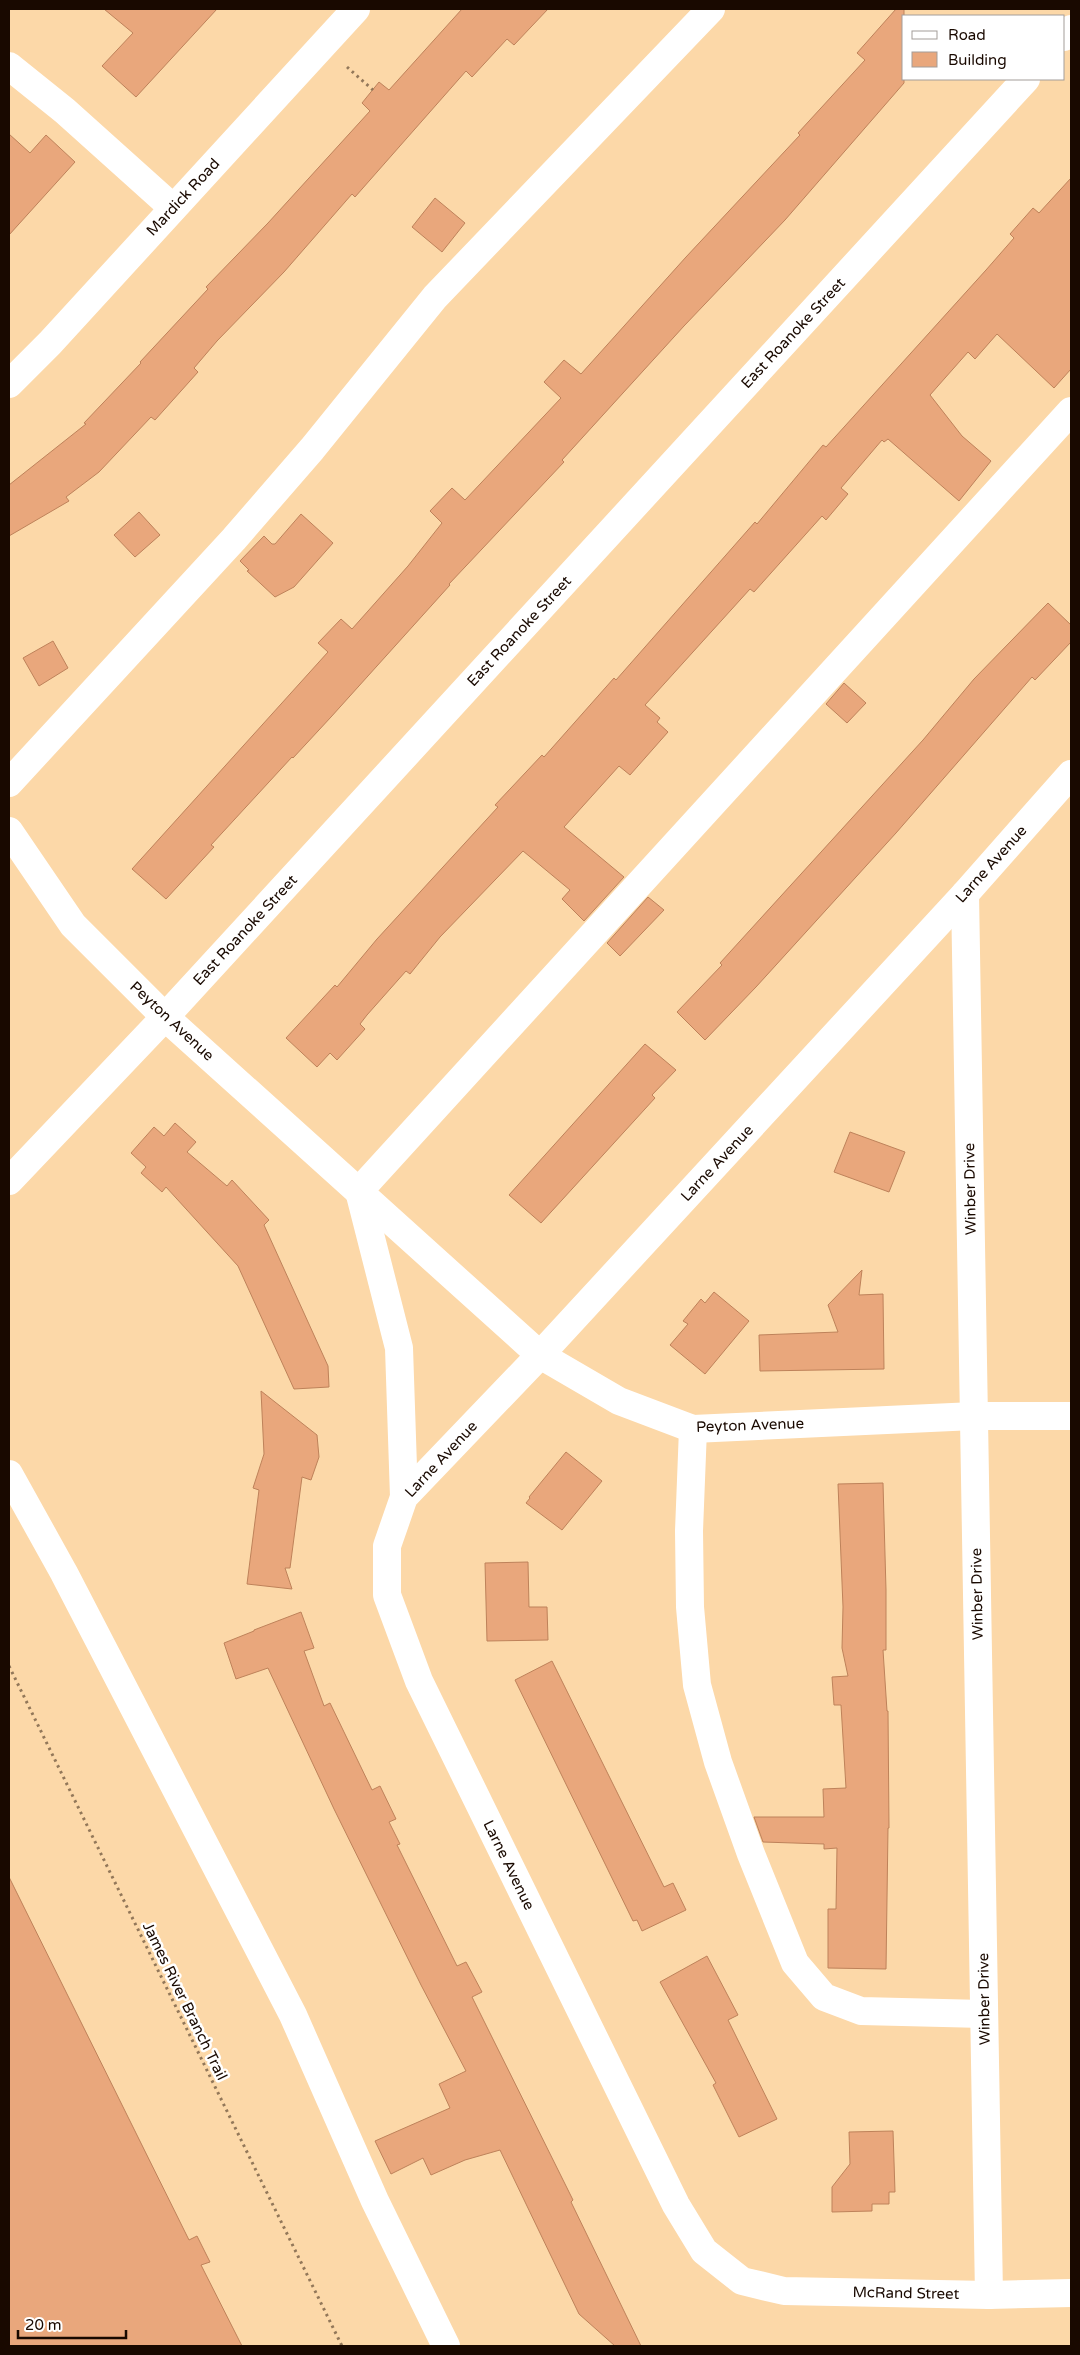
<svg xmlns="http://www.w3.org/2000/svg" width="1080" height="2355" font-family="'Varela Round',sans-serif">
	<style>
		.building { fill: #e9a77c; stroke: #be825a }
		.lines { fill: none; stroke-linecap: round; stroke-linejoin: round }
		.path { stroke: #927759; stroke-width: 3; stroke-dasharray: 2.5 4; stroke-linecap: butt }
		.minor { stroke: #fff; stroke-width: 28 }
		.labels { text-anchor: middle; stroke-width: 5; stroke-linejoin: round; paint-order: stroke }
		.street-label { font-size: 15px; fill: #190900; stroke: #fff }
	</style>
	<rect width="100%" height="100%" fill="#fcd8a8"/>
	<g class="building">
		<path d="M104 9H217L136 97 102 66 133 33Z"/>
		<path d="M462 9H548L514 45 507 39 472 77 466 71 355 197 352 194 284 272 217 341 194 368 198 372 155 420 151 417 99 472 66 497 69 501 9 536V485L86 424 84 423 141 363 140 362 208 289 206 287 268 223 370 111 362 103 379 82 389 90Z"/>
		<path d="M896 9H904V83L785 220 684 326 562 460 564 462 449 584 450 585 331 717 293 758 292 757 211 845 214 847 166 899 132 869 328 652 318 643 341 619 352 629 408 566 442 523 430 511 452 488 465 500 561 398 544 382 564 360 581 374 686 257 800 135 798 133 865 60 857 53Z"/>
		<path d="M9 134 30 153 46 135 75 162 9 235Z"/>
		<path d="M1071 178V369L1054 388 997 334 975 359 968 352 930 395 962 436 991 461 959 501 888 439 884 442 882 440 841 488 848 494 826 520 822 516 754 592 750 589 645 705 660 718 657 722 668 732 630 775 619 766 564 827 624 877 584 921 562 899 570 890 523 851 440 937 410 974 406 971 367 1015 360 1024 365 1029 337 1060 330 1053 317 1067 286 1038 335 985 337 987 377 939 498 807 495 805 542 755 544 757 614 678 616 680 755 522 757 524 823 445 826 447 986 270 1014 238 1010 234 1033 208 1039 213Z"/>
		<path d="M435 198 465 223 442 252 412 227Z"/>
		<path d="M139 512 160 535 135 557 114 535Z"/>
		<path d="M301 514 333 543 294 587 275 597 247 571 249 570 240 561 264 536 272 544H275Z"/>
		<path d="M1048 603 1071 625V642L1035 680 1032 677 896 833 756 987 705 1040 677 1012 722 965 720 963 923 740 974 679Z"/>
		<path d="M53 641 68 668 39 686 23 658Z"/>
		<path d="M844 683 866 703 847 723 826 704Z"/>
		<path d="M648 897 664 910 620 956 607 943Z"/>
		<path d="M645 1044 676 1070 652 1095 655 1098 541 1223 509 1195Z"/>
		<path d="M175 1123 196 1142 187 1152 227 1186 232 1180 269 1220 264 1225 328 1366 329 1387 294 1389 238 1266 166 1187 162 1192 141 1173 146 1167 131 1153 154 1127 164 1136Z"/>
		<path d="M850 1132 905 1152 889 1192 834 1172Z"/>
		<path d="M862 1270 859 1295 883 1294 884 1369 760 1371 759 1335 838 1332 828 1305Z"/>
		<path d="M714 1292 749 1321 705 1374 670 1345 688 1324 683 1321 701 1299 705 1303Z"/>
		<path d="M261 1391 317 1435 319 1457 311 1480 302 1477 290 1568H285L292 1589 247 1584 259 1490 253 1488 264 1454Z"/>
		<path d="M566 1452 602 1481 562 1530 526 1503 530 1498 529 1497Z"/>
		<path d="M883 1483 886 1590V1650H883L887 1711H888L889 1828H888L886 1969 828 1968V1909H836L837 1848 824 1849V1844L763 1842 754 1817H824L823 1789 846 1788 841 1705H834L832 1677 848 1676 842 1648 843 1607 838 1484Z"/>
		<path d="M528 1562 529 1607H547L548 1640 487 1641 485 1563Z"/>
		<path d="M301 1612 314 1648 304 1651 324 1706 330 1703 372 1790 380 1786 396 1819 389 1822 400 1844 397 1845 457 1966 466 1962 482 1992 472 1997 573 2200 571 2202 641 2346H615L579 2314 500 2150 465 2160 431 2175 423 2158 391 2174 375 2141 450 2108 439 2084 466 2071 421 1985 334 1809 268 1668 236 1679 224 1643 254 1631V1630Z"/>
		<path d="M552 1661 664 1887 673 1883 686 1910 642 1931 637 1920 633 1921 515 1680Z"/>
		<path d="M9 1877 189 2240 197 2236 210 2262 201 2265 242 2346H9Z"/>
		<path d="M707 1956 738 2015 728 2020 777 2119 739 2137 713 2085 716 2083 660 1982Z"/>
		<path d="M893 2131 895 2192H889V2204H872V2211L832 2212V2187L850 2164 849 2132Z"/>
	</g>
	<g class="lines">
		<g class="path">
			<path d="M347 67 373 90"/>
			<path d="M9 1666 342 2346"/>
		</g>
		<g class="minor">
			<path d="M1064 37 1071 29"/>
			<path d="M9 66 65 111 173 208"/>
			<path d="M9 384 50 343 356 9"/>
			<path d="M1071 774 965 894 540 1355 404 1497 387 1546V1595L419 1681 676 2205 704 2251 742 2281 784 2291 989 2295 1071 2293"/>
			<path d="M9 783 234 539 312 449 435 297 711 9"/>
			<path d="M9 831 73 925 165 1017 540 1355 619 1401 693 1429 974 1416H1071"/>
			<path d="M965 894 989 2295"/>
			<path d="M9 1181 165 1017 1026 79"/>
			<path d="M693 1429 689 1531 690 1607 697 1685 718 1762 751 1854 795 1963 824 1997 861 2011 984 2014"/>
			<path d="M9 1474 64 1573 293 2015 375 2201 446 2346"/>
			<path d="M404 1497 399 1348 359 1191 1071 411"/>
		</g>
	</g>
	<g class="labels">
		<g class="street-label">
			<text transform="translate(183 197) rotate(-47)" y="5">Mardick Road</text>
			<text transform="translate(793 333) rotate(-47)" y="5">East Roanoke Street</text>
			<text transform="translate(519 631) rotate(-47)" y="5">East Roanoke Street</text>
			<text transform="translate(991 864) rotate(-48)" y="5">Larne Avenue</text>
			<text transform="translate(245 930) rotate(-47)" y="5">East Roanoke Street</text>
			<text transform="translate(172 1021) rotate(43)" y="5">Peyton Avenue</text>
			<text transform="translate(717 1163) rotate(-47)" y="5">Larne Avenue</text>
			<text transform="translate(970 1189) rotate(-91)" y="5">Winber Drive</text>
			<text transform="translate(750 1425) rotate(-2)" y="5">Peyton Avenue</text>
			<text transform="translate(441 1459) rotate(-47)" y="5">Larne Avenue</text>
			<text transform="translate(977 1594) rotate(-91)" y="5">Winber Drive</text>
			<text transform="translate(509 1865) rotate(64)" y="5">Larne Avenue</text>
			<text transform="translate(984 1999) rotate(-91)" y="5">Winber Drive</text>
			<text transform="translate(185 2001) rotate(64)" y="5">James River Branch Trail</text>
			<text transform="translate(906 2293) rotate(1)" y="5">McRand Street</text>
		</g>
	</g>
	<rect width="1080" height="2355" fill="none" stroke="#190900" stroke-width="20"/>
	<rect x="902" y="15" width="162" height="65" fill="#ffffff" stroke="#a39d99"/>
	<rect x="912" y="31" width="25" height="8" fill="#ffffff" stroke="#a39d99"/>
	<text x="948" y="40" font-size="15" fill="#190900">Road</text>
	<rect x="912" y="52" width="25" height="15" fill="#e9a77c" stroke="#a39d99"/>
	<text x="948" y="65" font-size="15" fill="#190900">Building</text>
	<path d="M18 2330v8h108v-8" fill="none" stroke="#190900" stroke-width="2.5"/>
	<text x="25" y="2330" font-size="15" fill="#190900" stroke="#ffffff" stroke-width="4" paint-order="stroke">20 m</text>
</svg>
